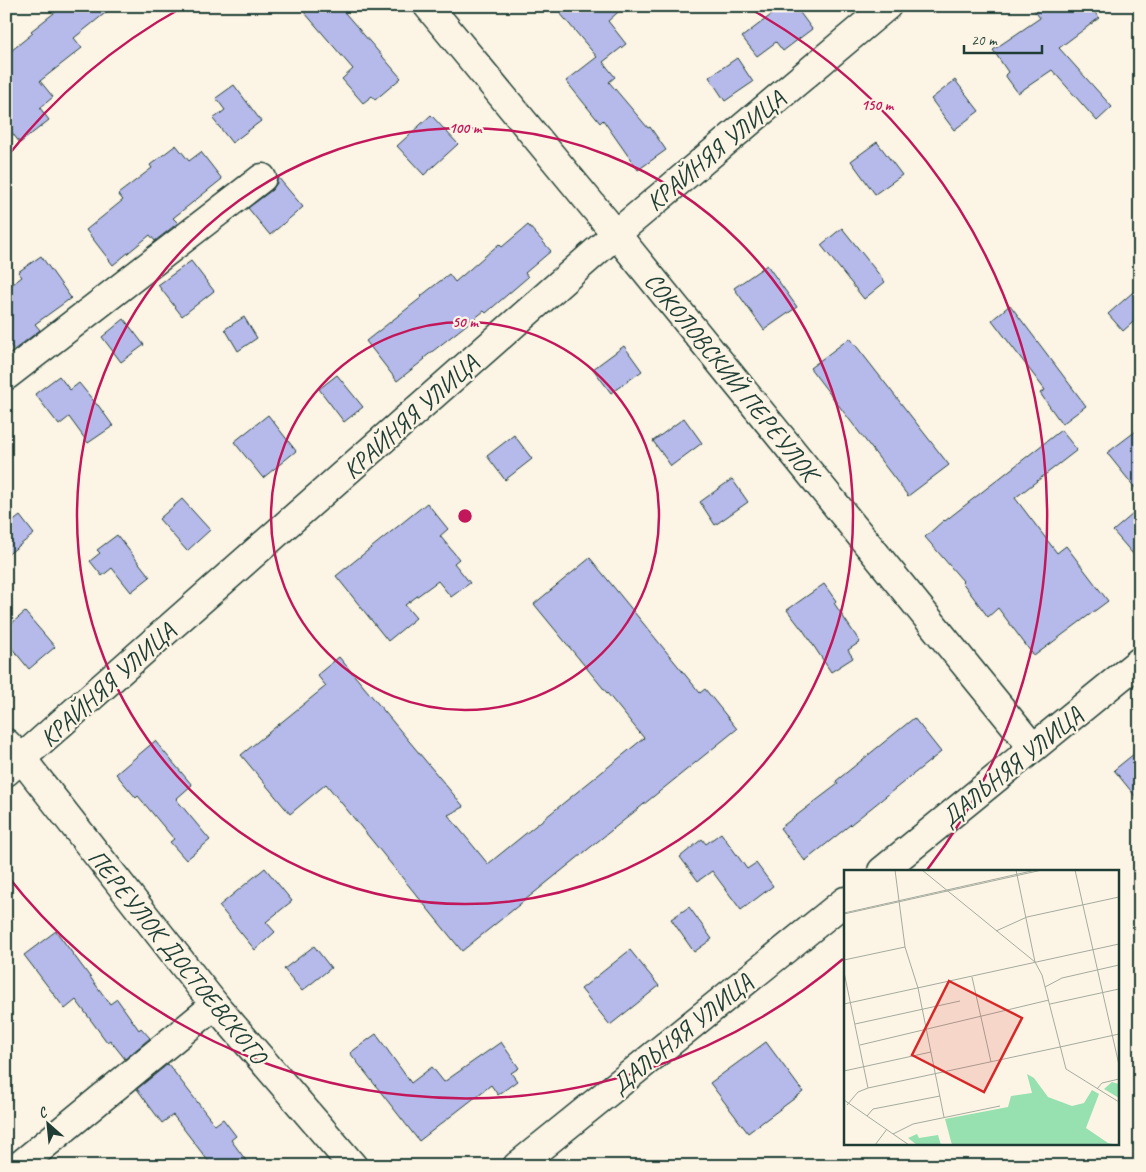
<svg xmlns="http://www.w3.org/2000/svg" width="1146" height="1172" font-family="Caveat,sans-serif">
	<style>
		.building { fill: #b6baeb; stroke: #1f3d34 }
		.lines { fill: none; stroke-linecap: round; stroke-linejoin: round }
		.minor-casing { stroke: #1f3d34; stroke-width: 31 }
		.major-casing { stroke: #1f3d34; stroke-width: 31 }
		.minor { stroke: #fcf5e5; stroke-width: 28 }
		.major { stroke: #fcf5e5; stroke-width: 28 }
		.ring { fill: none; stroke: #c2185b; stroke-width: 2.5 }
		.labels { text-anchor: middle; stroke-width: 4.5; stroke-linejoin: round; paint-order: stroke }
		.street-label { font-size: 25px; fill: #1f3d34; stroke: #fcf5e5 }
		.inset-road { fill: none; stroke: #a4ab9e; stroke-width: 1 }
		.view { fill: #d62828; fill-opacity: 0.15; stroke: #d62828; stroke-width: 2.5 }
		.inset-edge { fill: none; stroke: #1f3d34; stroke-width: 2.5 }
		.centre { fill: #c2185b; stroke: #fcf5e5; stroke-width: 2.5 }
		.ring-label { font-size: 15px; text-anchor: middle; font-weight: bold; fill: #c2185b; stroke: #fcf5e5; stroke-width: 4.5; stroke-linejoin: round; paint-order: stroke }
	</style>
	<rect width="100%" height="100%" fill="#fcf5e5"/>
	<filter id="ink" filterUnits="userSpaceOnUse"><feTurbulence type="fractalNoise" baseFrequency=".02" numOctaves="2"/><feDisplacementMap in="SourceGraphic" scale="10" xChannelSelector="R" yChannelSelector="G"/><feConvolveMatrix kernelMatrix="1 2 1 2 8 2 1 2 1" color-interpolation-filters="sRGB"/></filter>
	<g filter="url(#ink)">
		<g class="building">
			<path d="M63 6H114L74 38 82 48 40 81 53 97 40 108 49 120 20 143 6 125V55L33 33 31 31Z"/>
			<path d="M299 6H339L401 78 375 100 372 96 363 103 342 79 353 69Z"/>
			<path d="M554 6H625L608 21 626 44 603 62 615 77 609 82 648 128 650 127 666 150 638 170 603 120 600 123 566 81 597 57Z"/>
			<path d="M783 6H795L812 29 783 51 776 42 757 56 742 37Z"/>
			<path d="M1031 6H1090L1099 18 1059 48 1112 107 1097 121 1052 70 1018 93 1005 75 1008 72 993 50 1040 18Z"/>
			<path d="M737 58 753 82 725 101 709 77Z"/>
			<path d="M955 80 979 111 954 130 931 99Z"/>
			<path d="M234 85 261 121 232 143 213 119 225 110 216 98Z"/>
			<path d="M431 115 458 144 424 175 397 146Z"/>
			<path d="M877 142 902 175 875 194 851 161Z"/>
			<path d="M176 145 189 161 201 152 222 179 173 218 178 223 155 241 150 235 113 265 86 230 123 200 118 194 152 168 150 165Z"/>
			<path d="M277 176 303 207 270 235 248 208 272 190 277 183Z"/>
			<path d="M528 225 551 251 525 273 528 277 486 313 484 311 424 358 425 359 397 381 366 341 422 297 421 296 449 274 455 282 499 244 502 247Z"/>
			<path d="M842 228 885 282 864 299 821 245Z"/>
			<path d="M41 256 71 298 35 324 40 330 14 350 6 340V289L22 277 18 272Z"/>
			<path d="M191 261 214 291 182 316 158 285Z"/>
			<path d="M767 265 797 307 764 330 734 288Z"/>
			<path d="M1140 286V316L1123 331 1108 314Z"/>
			<path d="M1010 305 1086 406 1062 424 1040 393 1045 390 992 320Z"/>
			<path d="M244 317 257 338 238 351 225 329Z"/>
			<path d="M124 319 144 345 121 362 102 337Z"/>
			<path d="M850 338 949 465 908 496 810 368Z"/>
			<path d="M624 346 642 371 611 393 593 369Z"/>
			<path d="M337 375 363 407 344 422 319 389Z"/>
			<path d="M59 376 70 390 79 383 97 405H98L113 426 88 443 69 417 59 425 35 394Z"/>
			<path d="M268 415 296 451 263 478 234 442Z"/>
			<path d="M684 418 702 443 671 466 653 441Z"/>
			<path d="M1140 428V494L1107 453Z"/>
			<path d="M1061 430 1077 450 1015 498 1057 553 1066 546 1108 601 1034 656 998 608 988 617 962 582 963 581 925 537 944 520 945 521Z"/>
			<path d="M514 435 532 459 505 480 487 456Z"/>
			<path d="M732 479 748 502 715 525 700 502Z"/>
			<path d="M182 499 210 530 187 551 159 519Z"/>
			<path d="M427 503 448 529 440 536 459 559 454 563 470 583 451 597 438 581 405 605 416 618 388 641 336 576Z"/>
			<path d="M1140 508V562L1113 531Z"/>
			<path d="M20 516 34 534 6 556V527Z"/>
			<path d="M117 535 150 577 131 592 112 568 102 576 90 561 100 553 97 550Z"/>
			<path d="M590 558 700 693 705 689 737 729 462 951 326 784 290 814 241 755 326 686 317 675 339 657 464 807 448 815 488 864 644 738 534 604Z"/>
			<path d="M824 584 836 601 834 603 860 642 848 650 853 658 831 672 801 627H800L787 610Z"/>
			<path d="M25 612 55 647 29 669 6 641V628Z"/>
			<path d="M914 718 941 752 805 861 780 828 838 784 836 781Z"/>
			<path d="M155 741 192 785 176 799 210 840 186 860 170 842 174 839 138 796 136 798 116 774Z"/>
			<path d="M1140 749V802L1114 770Z"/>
			<path d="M721 833 747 869 756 863 773 886 741 910 712 871 698 881 680 857 702 839 706 844Z"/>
			<path d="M265 868 292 901 266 922 275 932 255 950 219 906Z"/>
			<path d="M689 907 712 939 694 952 671 919Z"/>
			<path d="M56 931 110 1004 117 999 139 1030 141 1028 150 1038 125 1059 110 1040 107 1042 76 1000 65 1009 24 955Z"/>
			<path d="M314 946 331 968 302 991 284 969Z"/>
			<path d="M630 950 659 986 610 1025 581 989Z"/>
			<path d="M376 1034 411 1083 432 1067 444 1082 501 1042 519 1068 511 1073 517 1081 498 1095 491 1085 419 1141 350 1053Z"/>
			<path d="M766 1042 803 1092 748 1133 710 1083Z"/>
			<path d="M168 1064 215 1125 223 1119 236 1136 231 1140 250 1166H212L173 1115 162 1123 137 1089Z"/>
		</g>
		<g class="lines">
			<defs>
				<g id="minor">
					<path d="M428 6 616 234 1033 748"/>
					<path d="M6 376 262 178"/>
					<path d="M6 743 22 759 215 1005 353 1166"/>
					<path d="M6 772 616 234 887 6"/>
					<path d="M19 1166 215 1005"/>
				</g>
				<g id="major">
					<path d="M882 871 1140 661"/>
					<path d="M517 1166 845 901"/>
				</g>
			</defs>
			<use href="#minor" class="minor-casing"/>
			<use href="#major" class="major-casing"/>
			<use href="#minor" class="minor"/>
			<use href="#major" class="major"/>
		</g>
	</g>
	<g class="ring">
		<circle cx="465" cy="516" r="194"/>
		<circle cx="465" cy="516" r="388"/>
		<path d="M843 959A582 582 0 0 1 6 874M6 158A582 582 0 0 1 183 7M747 7A582 582 0 0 1 927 870"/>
	</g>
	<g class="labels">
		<g class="street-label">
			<text transform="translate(715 150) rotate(-40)" y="9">КРАЙНЯЯ УЛИЦА</text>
			<text transform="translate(732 376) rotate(51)" y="9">СОКОЛОВСКИЙ ПЕРЕУЛОК</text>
			<text transform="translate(410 416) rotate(-42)" y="9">КРАЙНЯЯ УЛИЦА</text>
			<text transform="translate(107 684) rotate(-42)" y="9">КРАЙНЯЯ УЛИЦА</text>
			<text transform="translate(1011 766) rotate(-39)" y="9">ДАЛЬНЯЯ УЛИЦА</text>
			<text transform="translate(178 956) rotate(51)" y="9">ПЕРЕУЛОК ДОСТОЕВСКОГО</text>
			<text transform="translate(681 1033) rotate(-39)" y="9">ДАЛЬНЯЯ УЛИЦА</text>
		</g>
	</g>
	<g transform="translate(844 870)">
		<rect width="275" height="275" fill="#fcf5e5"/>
		<path d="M183 204 190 208 204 227 228 236 240 233 248 220 255 224 242 258 264 273 274 275H108L101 249 164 237 167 226 188 223ZM268 212 275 214V228L260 219ZM73 264 75 268 94 265 97 275H73L64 268Z" fill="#97e0af"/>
		<path class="inset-road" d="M51 0 61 77 74 118 100 247M78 0 191 92 198 105 222 199 275 232M172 0 191 92M231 0 275 195M0 43 192 0M0 44 198 0M152 61 183 47 275 27M0 90 61 77M0 102 24 218M128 107 147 192M201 117 218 108 275 95M0 134 275 74M206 134 275 119M11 154 116 131M16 175 205 130M216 177 275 164M0 201 87 182M253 219 258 213 275 209M0 230 65 275M3 235 14 222 24 218 216 177M23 246 29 239 96 226M49 264 69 254 156 236M31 275 43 259"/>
		<path class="view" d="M105 111 178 148 140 222 68 185Z"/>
		<rect width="275" height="275" class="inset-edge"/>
	</g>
	<circle cx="465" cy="516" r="8" class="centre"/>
	<g class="ring-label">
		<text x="877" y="110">150 m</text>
		<text x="465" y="133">100 m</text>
		<text x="465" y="327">50 m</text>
	</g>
	<rect width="1146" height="1172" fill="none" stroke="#fcf5e5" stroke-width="25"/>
	<rect x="12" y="12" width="1121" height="1147" fill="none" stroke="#1f3d34" stroke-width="2" filter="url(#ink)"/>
	<g transform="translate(48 1124) rotate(333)" stroke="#fcf5e5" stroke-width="4" paint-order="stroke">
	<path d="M0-4L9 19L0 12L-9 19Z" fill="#1f3d34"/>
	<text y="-8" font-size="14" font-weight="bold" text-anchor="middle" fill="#1f3d34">С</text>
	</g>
	<path d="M964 45v8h78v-8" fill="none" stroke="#1f3d34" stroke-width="2.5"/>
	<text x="971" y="45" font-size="15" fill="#1f3d34" stroke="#fcf5e5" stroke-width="4" paint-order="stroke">20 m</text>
</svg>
